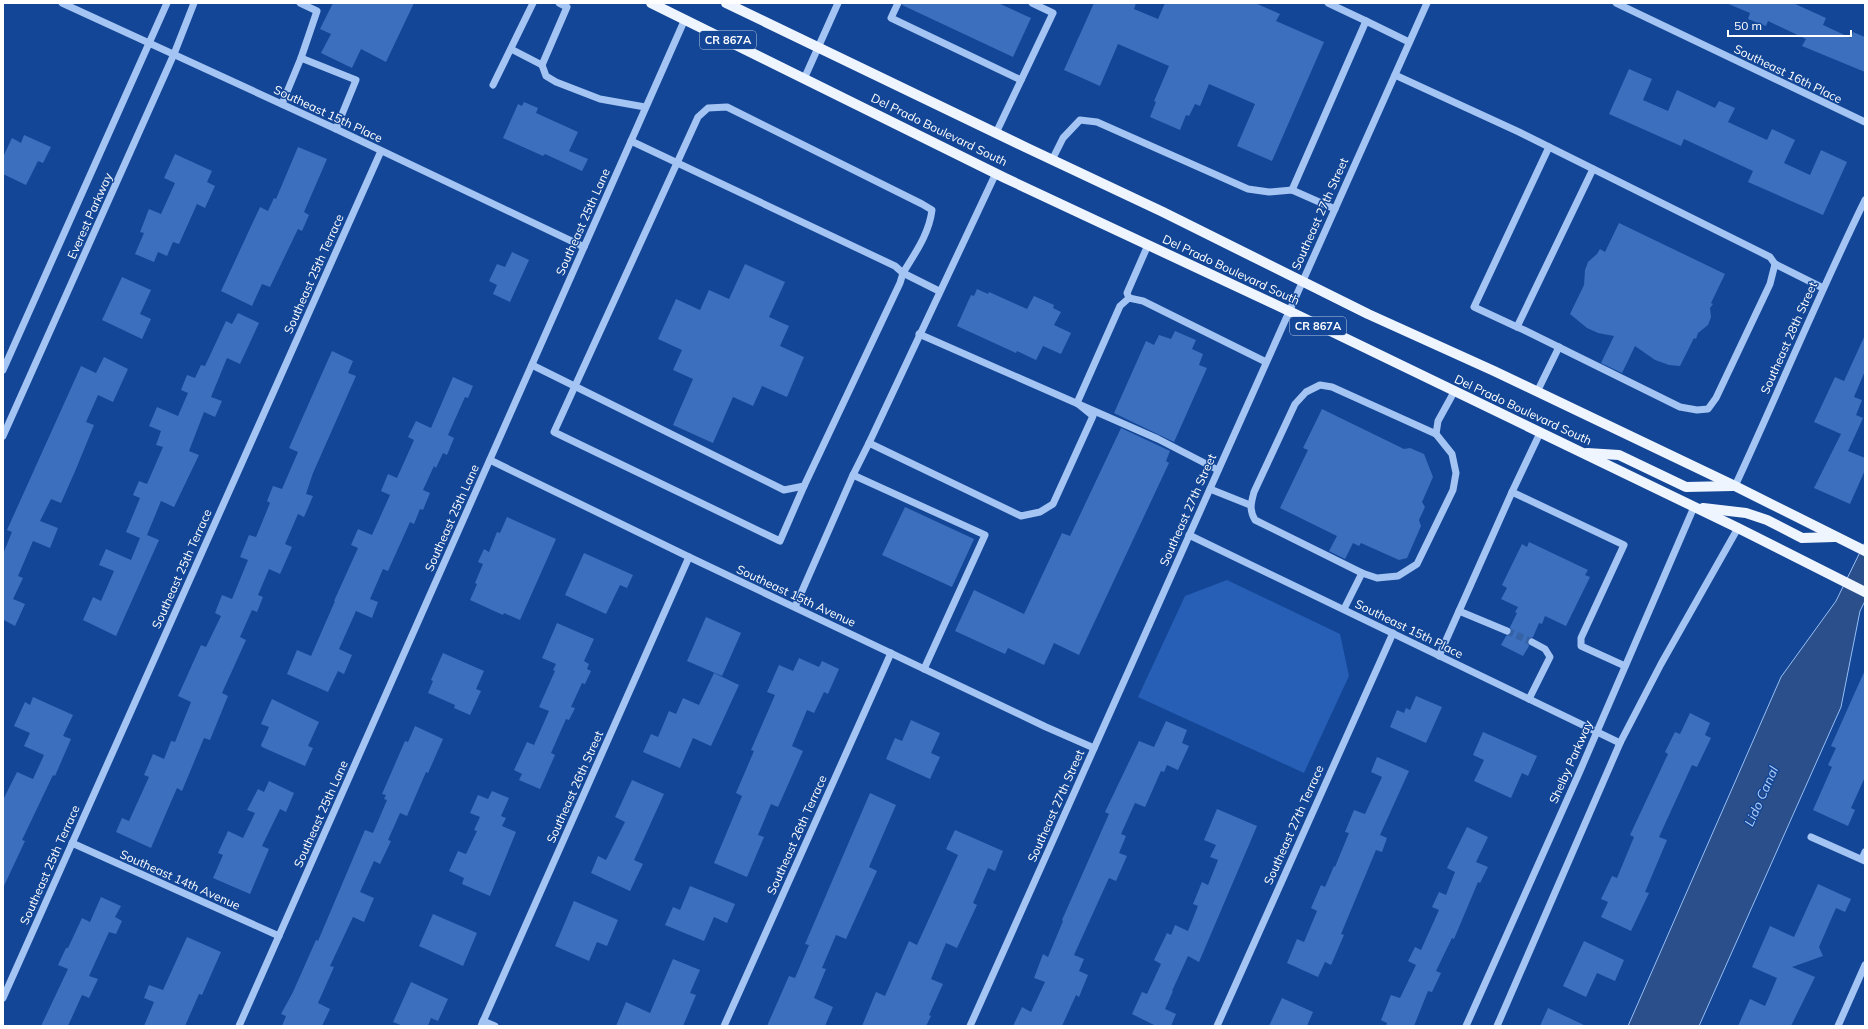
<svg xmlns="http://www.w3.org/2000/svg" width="1868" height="1029" font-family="Mulish,sans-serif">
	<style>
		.green { fill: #265fb5 }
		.water { fill: #2a4f8a; stroke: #96bef6 }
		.building { fill: #3c70be }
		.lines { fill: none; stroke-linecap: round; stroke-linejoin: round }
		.minor-tunnel { stroke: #3662a6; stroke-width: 7; stroke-dasharray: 7 3.5; stroke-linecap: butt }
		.minor { stroke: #a4c4f3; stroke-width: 7 }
		.major { stroke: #eff5ff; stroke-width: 10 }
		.labels { text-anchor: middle; stroke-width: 3; stroke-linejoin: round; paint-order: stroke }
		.shield { fill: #134696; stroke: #b8c8e0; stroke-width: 1 }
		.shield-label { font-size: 11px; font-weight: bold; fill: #fff }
		.street-label { font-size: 12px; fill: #fff; stroke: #134696 }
		.water-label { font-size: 13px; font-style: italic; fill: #b0cef9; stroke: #134696 }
	</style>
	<rect width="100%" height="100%" fill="#134696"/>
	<path class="green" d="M1227 580 1340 634 1349 676 1304 773 1138 697 1185 596Z"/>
	<path class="water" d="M1865 542V601L1860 611 1841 707 1699 1026H1628L1781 677 1836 601Z"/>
	<g class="building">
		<path d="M333 3H414L386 62 361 49 352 68 321 53 331 34 320 29Z"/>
		<path d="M903 3H998L1031 18 1013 57 902 5Z"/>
		<path d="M1094 3H1136L1134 9 1158 19 1165 3H1255L1280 14 1276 21 1324 42 1272 161 1237 146 1255 104 1209 84 1200 106 1195 104 1189 116 1186 115 1180 130 1150 117 1156 102 1154 101 1169 66 1118 44 1100 86 1064 70Z"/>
		<path d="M1726 3H1793L1826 18 1823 25 1851 38 1853 32 1865 37V72L1802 46 1806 39 1768 21 1766 26 1748 19 1750 13Z"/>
		<path d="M1629 69 1652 79 1643 100 1668 111 1677 90 1715 108 1719 101 1735 108 1728 122 1767 140 1772 129 1795 140 1784 163 1810 175 1821 150 1847 162 1823 215 1748 182 1753 171 1684 139 1681 146 1609 114Z"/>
		<path d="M524 102 538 108 536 113 578 132 569 151 588 159 582 171 545 154 543 156 503 138 518 104 522 106Z"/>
		<path d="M24 135 51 147 43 163 38 161 26 185 3 174V157L12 138 21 143Z"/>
		<path d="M298 147 327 159 304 212 309 215 302 231 298 229 270 287 262 284 252 306 221 291 260 207 268 211 274 198 276 199Z"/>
		<path d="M175 154 212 171 207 182 215 186 205 208 197 204 179 244 173 242 167 256 158 252 154 262 135 254 144 233 140 232 149 209 161 214 175 183 164 178Z"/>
		<path d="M1619 223 1725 274 1711 303 1713 304 1710 308 1711 317 1708 325 1698 333 1696 339 1694 338 1680 366 1669 365 1655 360 1635 346 1622 373 1601 363 1614 336 1598 333 1587 328 1570 314 1584 285 1585 270 1588 262 1597 254 1600 249 1605 252Z"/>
		<path d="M512 252 529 260 510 302 493 294 497 285 489 281 497 264 505 267Z"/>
		<path d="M745 264 785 282 769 317 789 326 780 346 804 357 787 397 762 386 753 406 733 397 713 443 673 425 693 379 673 370 682 350 658 339 676 299 700 310 709 290 729 299Z"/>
		<path d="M122 277 151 290 140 314 151 319 142 339 102 320Z"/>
		<path d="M977 289 988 294 989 292 1027 309 1034 296 1054 305 1053 308 1061 312 1054 325 1071 333 1061 354 1043 346 1036 360 1017 351 1016 353 957 326 971 295 974 296Z"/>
		<path d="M238 313 259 323 240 364 227 358 211 397 222 401 215 417 204 412 189 451 199 455 174 507 161 501 147 535 159 540 116 636 83 620 93 597 101 601 114 571 99 565 106 549 131 560 140 538 126 532 140 498 133 495 139 481 147 484 163 447 156 445 161 431 149 426 157 407 178 416 188 393 181 390 187 375 195 378 201 365 205 366 226 321 232 324Z"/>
		<path d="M1175 331 1196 340 1192 349 1203 354 1199 365 1207 368 1174 442 1114 413 1146 341 1154 345 1159 335 1171 339Z"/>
		<path d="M1865 335V371L1854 397 1862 400 1856 415 1863 418 1848 451 1865 458V470L1850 504 1814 488 1841 434 1814 422 1835 377 1844 381Z"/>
		<path d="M332 351 353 361 348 373 356 376 313 473 306 494 313 496 304 517 298 514 285 544 292 547 280 574 269 569 258 595 263 597 257 612 252 610 240 637 246 640 222 693 228 696 210 740 204 738 182 791 177 788 151 848 116 832 122 818 129 821 149 777 144 775 153 754 164 759 171 741 175 742 191 702 178 696 201 645 206 647 221 616 215 613 222 595 232 599 248 560 240 557 249 535 256 537 270 503 267 501 273 486 282 489 298 452 289 448Z"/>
		<path d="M104 357 128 369 113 402 98 395 86 422 94 425 76 469 61 503 51 499 40 521 58 528 50 548 33 541 18 576 23 578 13 599 25 604 15 626 4 620 3 622V554L12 532 7 530 81 366 96 373Z"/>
		<path d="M453 377 473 386 468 398 465 397 448 435 454 438 447 455 443 453 436 468 434 466 423 490 430 493 423 510 420 509 414 524 410 522 388 571 383 569 370 599 378 602 372 618 356 611 339 649 352 655 344 674 338 671 328 692 287 674 297 650 311 656 335 601H334L358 548 351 545 358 529 372 535 390 495 381 491 388 474 397 478 414 440 408 437 416 421 431 428Z"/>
		<path d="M1322 409 1404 449 1410 448 1424 454 1433 477 1422 502 1425 507 1419 520 1421 526 1407 558 1399 560 1361 543 1359 546 1353 543 1345 559 1329 551 1337 536 1280 508 1308 450 1303 448Z"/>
		<path d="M1121 428 1170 451 1166 461 1169 463 1079 655 1054 643 1044 665 1008 648 1005 654 955 631 974 590 1024 614 1062 533 1070 536Z"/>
		<path d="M905 507 974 539 952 587 882 555Z"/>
		<path d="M507 517 556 539 520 620 504 613 503 615 470 600 477 584 475 583 483 564 478 562 484 549 489 552 497 532 500 533Z"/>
		<path d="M1529 542 1588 570 1585 575 1590 577 1566 626 1545 616 1542 624 1539 623 1533 637 1528 639 1529 646 1523 656 1501 645 1506 636 1512 633 1510 627 1517 613 1515 612 1518 607 1501 599 1507 588 1502 585 1522 544 1527 547Z"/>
		<path d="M584 553 633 575 627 588 620 585 606 614 565 595Z"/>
		<path d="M706 617 741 633 722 676 687 661Z"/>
		<path d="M557 623 594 639 584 661 589 664 587 669 591 671 585 684 582 683 571 707 575 708 569 720 566 719 551 753 555 755 540 789 519 780 522 774 514 770 527 742 534 745 549 711 539 707 555 671 553 670 556 664 542 658Z"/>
		<path d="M443 653 484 671 476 689 481 691 470 715 454 708 455 705 428 693 433 681 431 680Z"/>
		<path d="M799 658 819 667 822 661 839 669 828 694 824 692 814 713 807 710 792 746 803 751 778 807 771 804 758 835 764 837 747 877 714 863 742 796 736 793 754 751 751 750 775 695 767 692 779 665 793 671Z"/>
		<path d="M1865 670V777L1851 808 1855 810 1848 826 1813 810 1832 767 1828 765 1836 748 1831 746Z"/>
		<path d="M714 673 739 685 711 746 693 738 680 768 643 752 651 734 658 737 669 711 676 714 683 698 699 705Z"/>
		<path d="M1416 696 1442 707 1426 743 1390 727 1397 710 1404 713 1406 708 1410 710Z"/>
		<path d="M33 697 73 715 63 736 71 739 55 776 53 775 22 840 25 841 3 888V800L17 772 33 779 44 755 24 746 30 733 14 726 25 702 30 705Z"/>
		<path d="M272 699 319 722 308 746 313 748 305 766 262 747 261 745 269 727 261 724Z"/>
		<path d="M1690 713 1710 723 1705 735 1711 738 1697 767 1692 765 1659 837 1667 840 1645 892 1649 893 1631 931 1601 917 1608 902 1601 899 1612 876 1617 878 1634 837 1630 835 1668 754 1665 752 1675 732 1680 734Z"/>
		<path d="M911 720 940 733 931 753 940 757 930 779 886 759 895 738 902 741Z"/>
		<path d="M1166 721 1187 730 1182 743 1189 746 1178 770 1167 765 1164 772 1161 771 1145 807 1135 803 1121 834 1126 836 1119 853 1127 856 1116 881 1109 878 1074 955 1084 959 1079 971 1088 975 1079 997 1076 995 1062 1026H1013L1022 1007 1031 1012 1045 982 1034 978 1043 954 1048 957 1063 921 1062 920 1109 814 1105 812 1139 741 1154 747Z"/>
		<path d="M415 726 443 739 428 773 426 772 407 816 400 813 388 840 391 841 380 864 374 861 360 892 374 898 364 922 353 917 330 966 334 967 318 1003 330 1009 322 1026H282L286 1016 281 1014 293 992 316 940 318 941 365 830 373 833 387 800 384 799 386 795 382 794 405 741 408 742Z"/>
		<path d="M1483 732 1537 756 1528 776 1522 773 1511 798 1474 781 1484 760 1473 755Z"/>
		<path d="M1377 757 1409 771 1380 835 1387 838 1382 852 1376 850 1341 934 1344 935 1331 965 1325 962 1318 977 1287 963 1297 939 1304 942 1317 911 1311 908 1321 885 1325 887 1334 866 1335 867 1349 833 1345 832 1354 810 1365 814 1382 777 1371 772Z"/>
		<path d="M632 780 664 794 634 860 643 864 630 891 591 873 598 856 606 860 625 822 615 817Z"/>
		<path d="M269 781 294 793 286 812 280 809 262 846 269 849 250 894 213 878 223 855 218 853 228 831 243 838 255 813 247 810 258 789 264 792Z"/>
		<path d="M492 791 509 798 501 816 506 818 502 826 516 832 490 896 462 884 464 878 449 871 458 851 466 854 477 831 474 830 480 817 470 813 478 795 488 799Z"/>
		<path d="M870 793 896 805 869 867 877 871 846 939 836 935 822 968 826 969 814 998 833 1007 825 1026H767L789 976 795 978 809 945 805 944Z"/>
		<path d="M1217 809 1257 826 1199 962 1188 956 1172 991H1173L1165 1009 1176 1014 1171 1026H1156L1132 1014 1142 992 1147 994 1161 964 1154 960 1167 933 1171 935 1175 925 1188 931 1198 906 1193 904 1202 882 1208 885 1218 860 1210 857 1216 845 1204 840Z"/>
		<path d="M1467 827 1488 837 1476 862 1488 867 1480 883 1478 882 1454 939 1452 938 1436 971 1441 973 1432 992 1428 991 1414 1026H1386L1387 1023 1381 1020 1391 995 1400 998 1416 965 1408 961 1415 947 1421 950 1439 910 1432 907 1439 892 1446 895 1455 872 1447 868Z"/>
		<path d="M955 830 1003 851 995 871 988 868 973 903 977 905 957 948 946 943 931 979 943 984 929 1015 931 1016 926 1026H862L876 992 885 996 909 941 917 945 958 855 946 849Z"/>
		<path d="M1818 884 1851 899 1845 912 1836 908 1819 947 1823 956 1792 967 1815 977 1791 1026H1738L1750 999 1765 1006 1777 978 1752 967 1770 926 1794 937Z"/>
		<path d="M690 886 735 904 727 923 714 917 704 941 665 925 673 907 680 910Z"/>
		<path d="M101 897 121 906 115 917 122 921 116 934 109 932 89 976 98 979 89 998 82 995 68 1026H41L68 969 58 965 66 948H68L82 918 90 922Z"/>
		<path d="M574 901 618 920 607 946 597 942 589 961 555 946Z"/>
		<path d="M433 914 477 933 463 966 419 946Z"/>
		<path d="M187 937 221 952 202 995 199 994 185 1026H144L154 1002 144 998 149 985 163 990Z"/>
		<path d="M1584 941 1624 960 1615 981 1597 973 1586 997 1563 986Z"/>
		<path d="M673 959 700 970 690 993 696 995 683 1026H616L626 1002 650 1013Z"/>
		<path d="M411 982 448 999 438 1021 431 1018 428 1026H403L393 1022Z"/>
		<path d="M1282 998 1313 1012 1307 1026H1269Z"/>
		<path d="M1548 1008 1586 1026H1540Z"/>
	</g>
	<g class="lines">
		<path class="minor-tunnel" d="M1507 631 1532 642"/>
		<g class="minor">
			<path d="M62 3 336 129 584 247"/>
			<path d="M300 3 317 11 301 58"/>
			<path d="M898 3 891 18 1021 80"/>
			<path d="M1328 3 1366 21"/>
			<path d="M1616 3 1865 122"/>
			<path d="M511 49 542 65 546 76 556 82 600 99 645 107"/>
			<path d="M542 65 567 7 559 3"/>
			<path d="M1395 75 1519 132 1770 257 1775 264 1823 288"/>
			<path d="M804 79 838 3"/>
			<path d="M493 85 533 3"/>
			<path d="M282 104 301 58 356 80 336 129"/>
			<path d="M996 133 1053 13 1032 3"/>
			<path d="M1052 160 1063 138 1080 120 1097 122 1248 189 1269 192 1292 190 1335 209"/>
			<path d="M1593 169 1517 327 1524 330 1680 407 1697 410 1708 409 1716 398 1770 284 1775 264"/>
			<path d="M1292 190 1366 21 1409 42"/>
			<path d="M1129 298 1127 293 1148 245"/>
			<path d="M1517 327 1474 307 1549 147"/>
			<path d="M919 334 1158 439 1218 470"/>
			<path d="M532 365 784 490 804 486 900 283 903 273 895 266 631 141"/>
			<path d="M3 370 167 3"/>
			<path d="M1320 385 1332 387 1436 434 1452 454 1456 473 1453 490 1417 564 1398 576 1377 578 1362 573 1255 520C1249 510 1251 503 1254 492L1295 404 1306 392Z"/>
			<path d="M1537 392 1559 347"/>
			<path d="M1540 433 1512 492 1624 545 1581 638V646L1625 666"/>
			<path d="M1436 434 1438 421 1454 392"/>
			<path d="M3 436 174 54 194 3"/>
			<path d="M869 443 996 173"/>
			<path d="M490 460 689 557 1046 727 1094 748"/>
			<path d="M853 475 985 535 924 669"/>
			<path d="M804 486 780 541 554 432 698 117 708 108 727 107 922 204 932 210C929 234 915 253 903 273L939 291"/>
			<path d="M1735 486C1779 391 1819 294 1865 200"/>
			<path d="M1210 489 1250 505"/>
			<path d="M1189 535 1620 743"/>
			<path d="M795 607 853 475 869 443 1021 516 1040 512 1053 504 1093 416 1077 403 1120 306 1129 298 1143 301 1266 362"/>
			<path d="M1344 609 1362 573"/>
			<path d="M1459 611 1507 631"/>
			<path d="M1439 656 1512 492"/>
			<path d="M1529 699 1550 657 1545 649 1532 642"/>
			<path d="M1811 837 1865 861"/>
			<path d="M72 843 279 936"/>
			<path d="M1862 859 1865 852"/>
			<path d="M3 998 381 151"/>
			<path d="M483 1021 495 1026"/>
			<path d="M239 1026 685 19"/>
			<path d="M481 1026 689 557"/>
			<path d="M724 1026 891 653"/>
			<path d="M970 1026 1427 3"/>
			<path d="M1217 1026 1393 633"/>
			<path d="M1466 1026 1580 771 1694 507"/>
			<path d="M1497 1026 1620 743 1661 664 1738 528"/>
			<path d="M1838 1026 1865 965"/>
		</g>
		<g class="major">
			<path d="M651 3 1005 178 1289 311 1738 528 1865 592"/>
			<path d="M726 3 1025 147 1163 212 1368 314 1494 371 1735 486 1865 551"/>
			<path d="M1587 453 1619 455 1686 487 1732 486"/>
			<path d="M1703 508 1746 513 1767 520 1802 538 1834 537"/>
		</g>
	</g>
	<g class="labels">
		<g class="shield">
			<rect x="700" y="31" width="56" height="18" rx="3"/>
			<rect x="1290" y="317" width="56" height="18" rx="3"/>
		</g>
		<g class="shield-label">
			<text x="728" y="44">CR 867A</text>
			<text x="1318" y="330">CR 867A</text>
		</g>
		<g class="street-label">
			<text transform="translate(1788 74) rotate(26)" y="4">Southeast 16th Place</text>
			<text transform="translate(328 114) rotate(25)" y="4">Southeast 15th Place</text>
			<text transform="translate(939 130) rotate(26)" y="4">Del Prado Boulevard South</text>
			<text transform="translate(1320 214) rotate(-66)" y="4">Southeast 27th Street</text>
			<text transform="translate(90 216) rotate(-66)" y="4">Everest Parkway</text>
			<text transform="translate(583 222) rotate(-66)" y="4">Southeast 25th Lane</text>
			<text transform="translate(1231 270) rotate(25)" y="4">Del Prado Boulevard South</text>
			<text transform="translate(314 274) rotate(-66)" y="4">Southeast 25th Terrace</text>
			<text transform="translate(1789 338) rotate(-66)" y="4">Southeast 28th Street</text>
			<text transform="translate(1523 410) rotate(25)" y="4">Del Prado Boulevard South</text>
			<text transform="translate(1188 510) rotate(-66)" y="4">Southeast 27th Street</text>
			<text transform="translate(452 518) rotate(-66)" y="4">Southeast 25th Lane</text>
			<text transform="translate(182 569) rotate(-66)" y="4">Southeast 25th Terrace</text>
			<text transform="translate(796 596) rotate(25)" y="4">Southeast 15th Avenue</text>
			<text transform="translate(1409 629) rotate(26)" y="4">Southeast 15th Place</text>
			<text transform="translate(1571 762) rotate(-66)" y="4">Shelby Parkway</text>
			<text transform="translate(575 787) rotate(-66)" y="4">Southeast 26th Street</text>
			<text transform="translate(1056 806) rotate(-66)" y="4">Southeast 27th Street</text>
			<text transform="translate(321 814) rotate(-66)" y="4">Southeast 25th Lane</text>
			<text transform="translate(1294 825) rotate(-66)" y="4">Southeast 27th Terrace</text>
			<text transform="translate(797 835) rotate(-66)" y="4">Southeast 26th Terrace</text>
			<text transform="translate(50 865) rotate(-66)" y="4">Southeast 25th Terrace</text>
			<text transform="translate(180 880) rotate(24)" y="4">Southeast 14th Avenue</text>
		</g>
		<g class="water-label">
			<text transform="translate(1761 796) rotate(-66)" y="5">Lido Canal</text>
		</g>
	</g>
	<rect width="1868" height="1029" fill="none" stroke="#ffffff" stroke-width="8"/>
	<path d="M1728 30v6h123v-6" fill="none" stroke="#ffffff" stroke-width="2"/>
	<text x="1734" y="30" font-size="12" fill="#ffffff" stroke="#134696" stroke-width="3" paint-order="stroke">50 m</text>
</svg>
